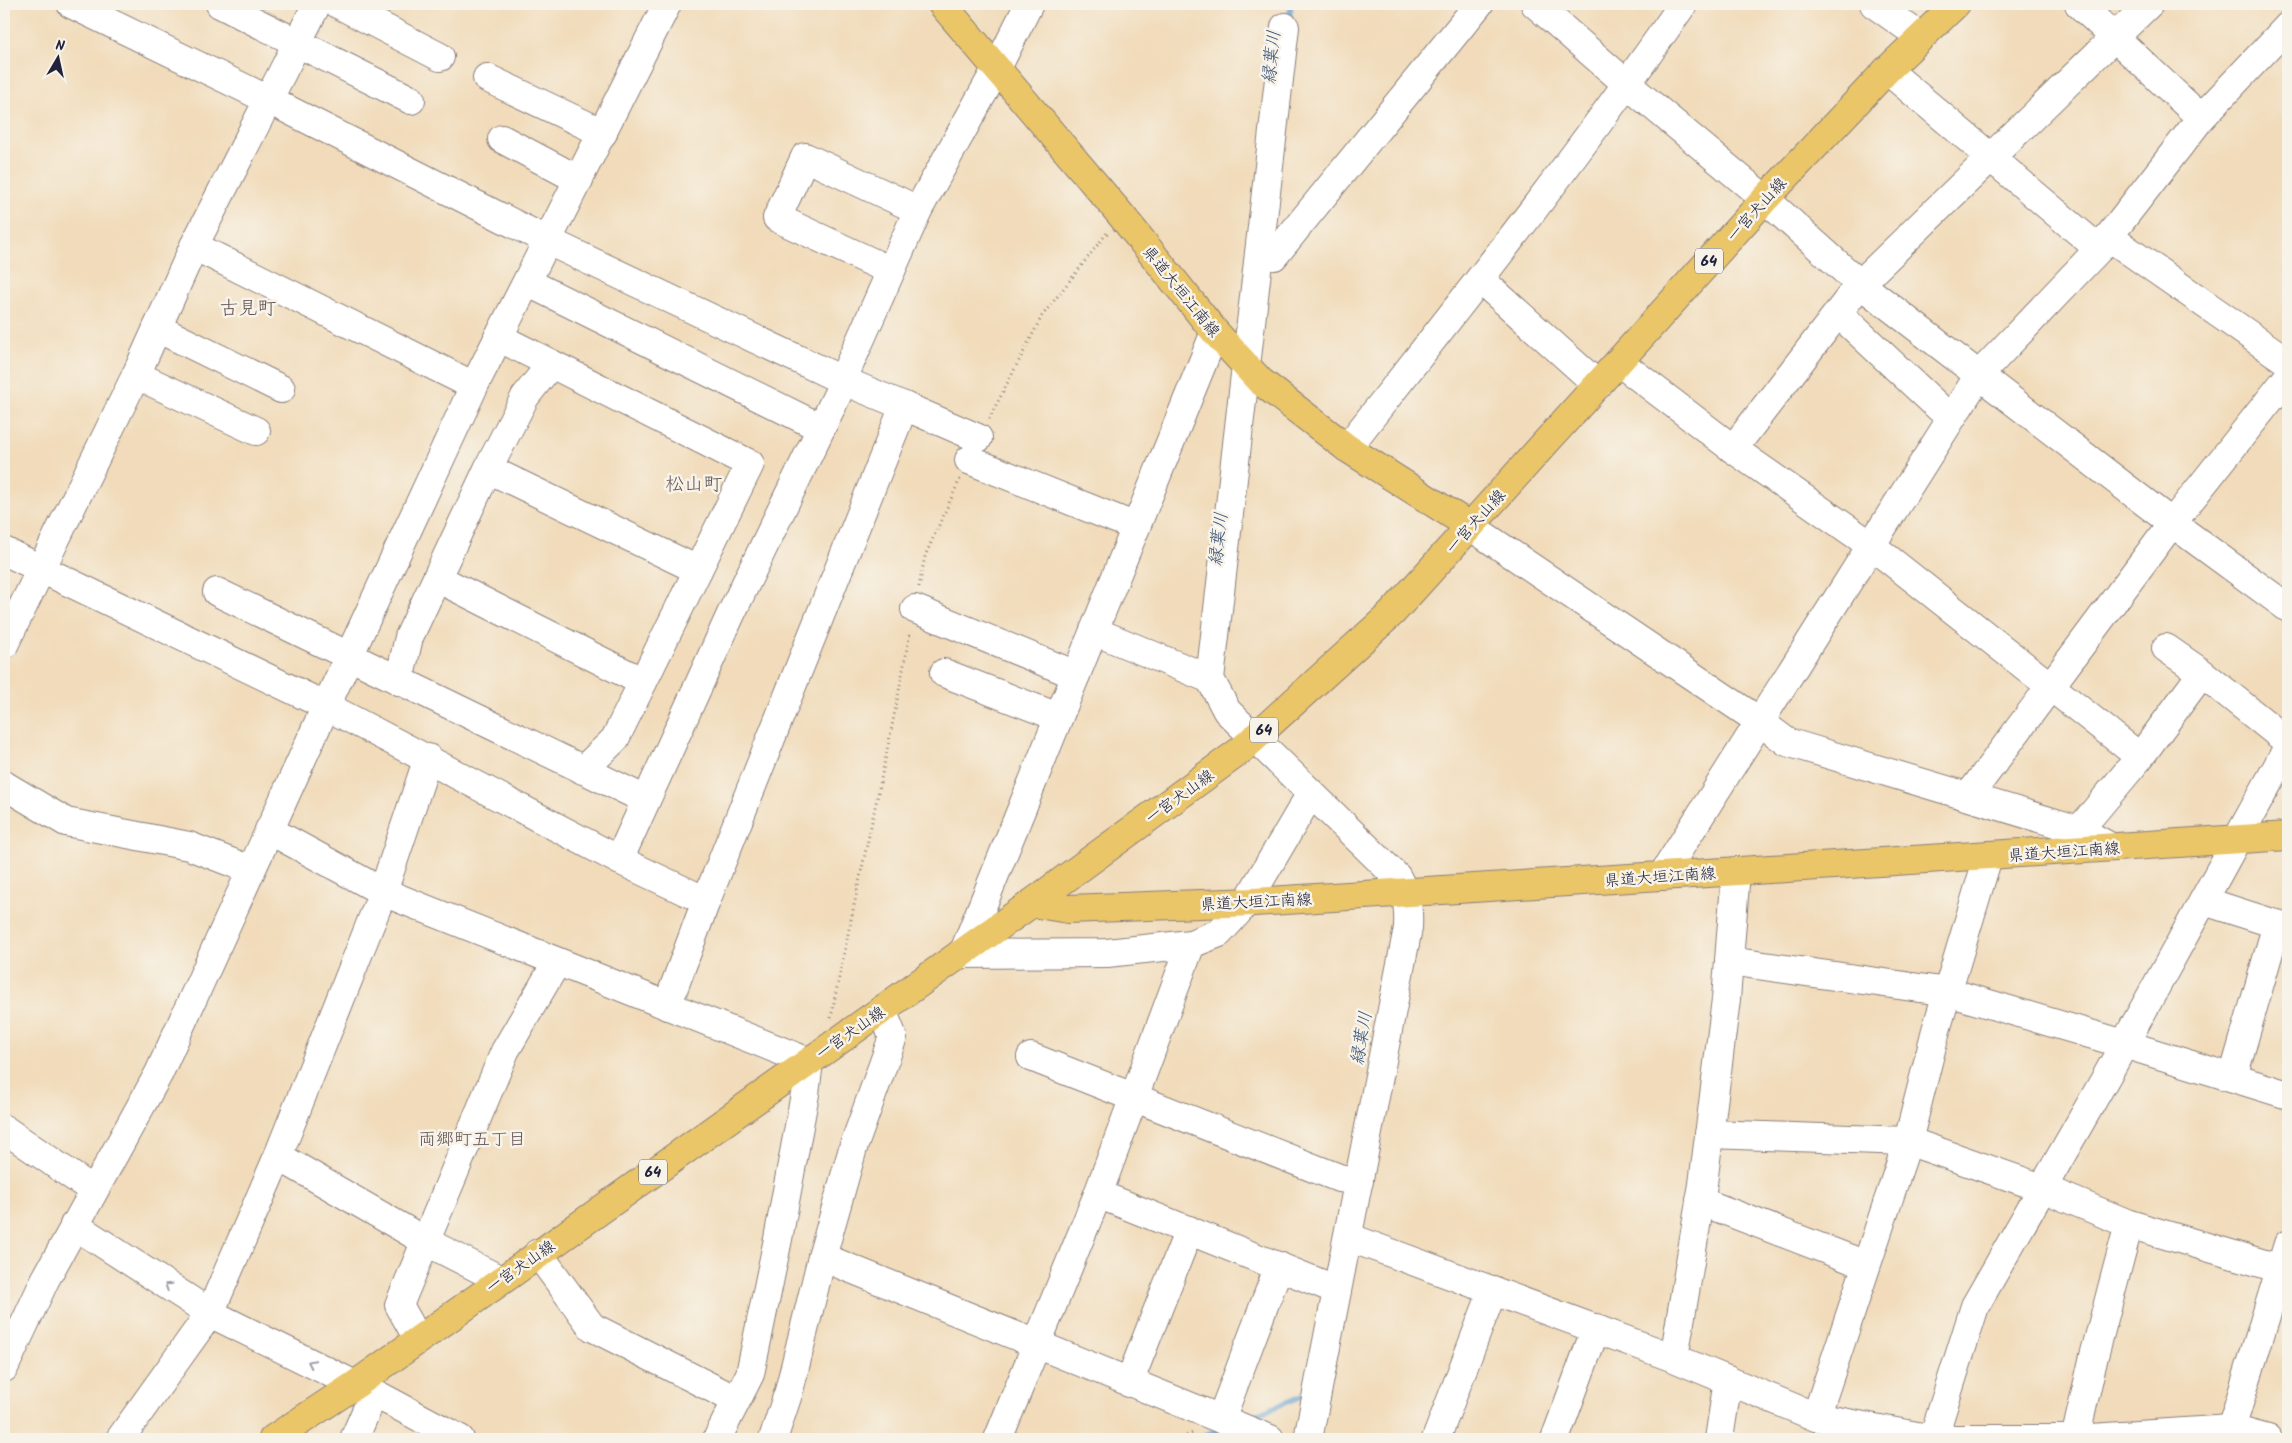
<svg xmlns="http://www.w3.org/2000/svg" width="2292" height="1443" font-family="Kalam,'Klee One',sans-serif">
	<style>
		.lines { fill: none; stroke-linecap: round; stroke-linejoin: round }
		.stream { stroke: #63a0d4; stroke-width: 5.5 }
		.minor-casing { stroke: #8a7e7a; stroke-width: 30 }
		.major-casing { stroke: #8a7e7a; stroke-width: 30 }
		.path { stroke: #8a7e7a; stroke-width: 3; stroke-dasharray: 1 4; stroke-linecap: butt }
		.minor { stroke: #fff; stroke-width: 28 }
		.major { stroke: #eac669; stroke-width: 28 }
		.oneway { stroke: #9c9ca7 }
		.labels { text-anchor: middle; stroke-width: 5; stroke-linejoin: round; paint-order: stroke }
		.shield { fill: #f7f3e8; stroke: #62616f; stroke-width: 1 }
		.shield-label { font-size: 15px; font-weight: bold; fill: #22223b }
		.street-label { font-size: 16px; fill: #22223b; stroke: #f7f3e8 }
		.water-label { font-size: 18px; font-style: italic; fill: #3c5478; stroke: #f7f3e8 }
		.neighbourhood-label { font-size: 18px; fill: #635454; stroke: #f7f3e8 }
		.quarter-label { font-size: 19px; fill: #635454; stroke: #f7f3e8 }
	</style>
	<rect width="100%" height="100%" fill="#f7f3e8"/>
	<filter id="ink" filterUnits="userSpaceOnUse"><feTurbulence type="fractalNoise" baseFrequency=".02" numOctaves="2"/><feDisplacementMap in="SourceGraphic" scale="10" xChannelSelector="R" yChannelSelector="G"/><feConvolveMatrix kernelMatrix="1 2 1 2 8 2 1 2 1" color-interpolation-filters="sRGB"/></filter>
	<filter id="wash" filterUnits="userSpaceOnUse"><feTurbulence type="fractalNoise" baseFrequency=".0096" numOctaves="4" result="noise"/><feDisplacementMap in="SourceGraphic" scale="20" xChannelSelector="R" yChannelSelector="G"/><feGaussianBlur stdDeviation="1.12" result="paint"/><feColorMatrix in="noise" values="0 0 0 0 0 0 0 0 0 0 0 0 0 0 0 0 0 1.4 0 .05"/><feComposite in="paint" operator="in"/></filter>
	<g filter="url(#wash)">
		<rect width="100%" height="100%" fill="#f1dbba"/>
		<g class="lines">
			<g class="stream">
				<path d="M1289 22 1291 4"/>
				<path d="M1248 1418 1307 1394"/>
				<path d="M1195 1439 1220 1429"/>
			</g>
		</g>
	</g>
	<g filter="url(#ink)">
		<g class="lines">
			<defs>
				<g id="minor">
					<path d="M71 4 269 100 548 241 844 381 904 406 706 901"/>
					<path d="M220 4 411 100"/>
					<path d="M338 4 440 57"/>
					<path d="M1535 4 1628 85 1765 199 1860 284 2172 523 2288 608"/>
					<path d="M1874 4 1921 37"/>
					<path d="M2079 4 2201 118"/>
					<path d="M1285 27 1210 679 1227 711 1397 877C1407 896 1409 906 1408 928L1308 1439"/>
					<path d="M1887 70 2099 249"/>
					<path d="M487 78 603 133"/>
					<path d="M502 139 579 180"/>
					<path d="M2109 237 2288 362"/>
					<path d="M194 246 474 386"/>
					<path d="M1259 254 1274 256 1479 4"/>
					<path d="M891 271 777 218 805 157 918 210"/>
					<path d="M1480 279 1598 385"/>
					<path d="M527 282 821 428"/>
					<path d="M1838 313 1950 418"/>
					<path d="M157 328 281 389"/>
					<path d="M498 337 750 464 615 739 583 770"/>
					<path d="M1619 362 1733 449 1872 546 2140 757"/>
					<path d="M136 375 256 431"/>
					<path d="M904 406 978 438"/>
					<path d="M1347 448C1462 302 1578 157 1683 4"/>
					<path d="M1733 449 1860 284 2149 4"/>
					<path d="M969 460 1136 527"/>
					<path d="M488 469 698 570"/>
					<path d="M1470 526 1759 721 1787 742 2079 830 2111 847"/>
					<path d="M4 551 326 706 619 860 706 901 667 1006"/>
					<path d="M437 578 643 682"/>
					<path d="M217 592 646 800"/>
					<path d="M915 609 1076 675"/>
					<path d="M1094 631 1210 679"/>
					<path d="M4 645 136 375 194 246 317 4"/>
					<path d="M2166 648 2202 673 2288 742"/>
					<path d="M944 673 1058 717"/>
					<path d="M399 681 409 637 488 469 525 397 551 364"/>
					<path d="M4 785 66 822 189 846 251 870"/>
					<path d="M1968 797 2172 523 2288 377"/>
					<path d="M269 830 383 892 809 1062 805 1094 778 1239 750 1374 717 1439"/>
					<path d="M2079 830 2140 757 2202 673"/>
					<path d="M619 860 731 614 844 381 847 370 918 210 997 68 1029 4"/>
					<path d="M1662 876 1979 375 2099 249 2201 118 2288 26"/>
					<path d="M2204 901 2288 928"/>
					<path d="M964 951 1215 332"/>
					<path d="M960 954 1107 953 1191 944 1219 933 1247 902 1311 793"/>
					<path d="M1729 961 1948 992 2124 1044 2288 1095"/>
					<path d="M1031 1057 1339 1178 1359 1181"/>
					<path d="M2233 1077 2277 924"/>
					<path d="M4 1129 93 1190"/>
					<path d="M1709 1134 1908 1141 2042 1188 2129 1224 2288 1271"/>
					<path d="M278 1156 425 1241 501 1280"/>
					<path d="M1098 1194 1337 1290"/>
					<path d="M1700 1201 1866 1265"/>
					<path d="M74 1225 210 1313 355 1385 374 1393 460 1439"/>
					<path d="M1348 1237 1674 1358 1816 1417 1933 1439H2075L2231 1429 2268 1439"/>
					<path d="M538 1253 592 1327 736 1400"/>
					<path d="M822 1257 1270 1439"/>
					<path d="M418 1339 399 1305 505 1051 557 962"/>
					<path d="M1674 1358 1703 1184 1726 999 1736 871"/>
					<path d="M4 1368 45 1280 159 1073 326 706 474 386 667 4"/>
					<path d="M1129 1383 1189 1230"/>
					<path d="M1816 1417 1908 1141 1936 1030 1988 857"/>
					<path d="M1221 1419 1279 1266"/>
					<path d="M120 1439 210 1313 278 1156 383 892 428 758"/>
					<path d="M354 1439 374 1393"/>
					<path d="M773 1439 789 1391 822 1257 853 1148 893 1037 882 1010"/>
					<path d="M998 1439 1098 1194 1191 944"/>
					<path d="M1436 1439 1493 1290"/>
					<path d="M1555 1439 1596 1328"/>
					<path d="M1719 1439 1728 1380"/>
					<path d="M1933 1439 1975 1306 2105 1079 2288 747"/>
					<path d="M2075 1439 2094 1356 2129 1224"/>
					<path d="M2228 1439 2288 1244"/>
				</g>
				<g id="major">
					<path d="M942 4 1121 215 1215 332 1260 381 1347 448 1470 526"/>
					<path d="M1032 903 1068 909 1254 902 2288 836"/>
					<path d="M273 1439 355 1385 1032 903 1240 751 1392 613 1765 199 1887 70 1956 4"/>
				</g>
			</defs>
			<use href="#minor" class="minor-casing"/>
			<use href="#major" class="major-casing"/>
			<g class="path">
				<path d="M989 419 1042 316 1107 233"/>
				<path d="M919 587 925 556 960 479"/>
				<path d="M831 1018C856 889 887 761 910 632"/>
				<path d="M1177 1439 1193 1433"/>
			</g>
			<use href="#minor" class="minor"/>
			<use href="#major" class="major"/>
		</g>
		<defs><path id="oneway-chevron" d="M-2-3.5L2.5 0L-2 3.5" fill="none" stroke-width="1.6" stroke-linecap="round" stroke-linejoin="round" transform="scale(1.25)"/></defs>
		<g class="oneway">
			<use href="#oneway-chevron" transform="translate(168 1286) rotate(-147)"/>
			<use href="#oneway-chevron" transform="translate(311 1363) rotate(-154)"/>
		</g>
	</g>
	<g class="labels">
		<g class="shield">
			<rect x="1695" y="248.5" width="28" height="25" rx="4"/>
			<rect x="1250" y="717.5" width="28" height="25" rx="4"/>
			<rect x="639" y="1159.5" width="28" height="25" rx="4"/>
		</g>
		<g class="shield-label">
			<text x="1709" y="266">64</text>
			<text x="1264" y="735">64</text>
			<text x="653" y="1177">64</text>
		</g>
		<g class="street-label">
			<text transform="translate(1756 209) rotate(-48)" y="6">一宮犬山線</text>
			<text transform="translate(1182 291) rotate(51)" y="6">県道大垣江南線</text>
			<text transform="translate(1475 521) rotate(-48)" y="6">一宮犬山線</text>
			<text transform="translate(1179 796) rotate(-36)" y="6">一宮犬山線</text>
			<text transform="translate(2064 851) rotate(-4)" y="6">県道大垣江南線</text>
			<text transform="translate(1660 876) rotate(-4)" y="6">県道大垣江南線</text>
			<text transform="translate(1256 901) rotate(-3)" y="6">県道大垣江南線</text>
			<text transform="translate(850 1032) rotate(-35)" y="6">一宮犬山線</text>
			<text transform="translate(520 1266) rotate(-35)" y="6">一宮犬山線</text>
		</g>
		<g class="water-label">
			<text transform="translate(1271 57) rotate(-84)" y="6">縁葉川</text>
			<text transform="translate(1218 539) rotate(-83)" y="6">縁葉川</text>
			<text transform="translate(1361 1038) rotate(-80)" y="6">縁葉川</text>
		</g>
		<g class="neighbourhood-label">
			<text x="472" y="1145">両郷町五丁目</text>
		</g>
		<g class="quarter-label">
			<text x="248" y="314">古見町</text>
			<text x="694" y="490">松山町</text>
		</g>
	</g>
	<rect width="2292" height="1443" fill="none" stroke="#f7f3e8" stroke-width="20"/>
	<g transform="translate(58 58) rotate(9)" stroke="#f7f3e8" stroke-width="4" paint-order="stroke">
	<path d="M0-4L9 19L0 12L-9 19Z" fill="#22223b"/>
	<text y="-8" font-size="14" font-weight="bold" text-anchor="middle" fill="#22223b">N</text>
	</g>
</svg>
